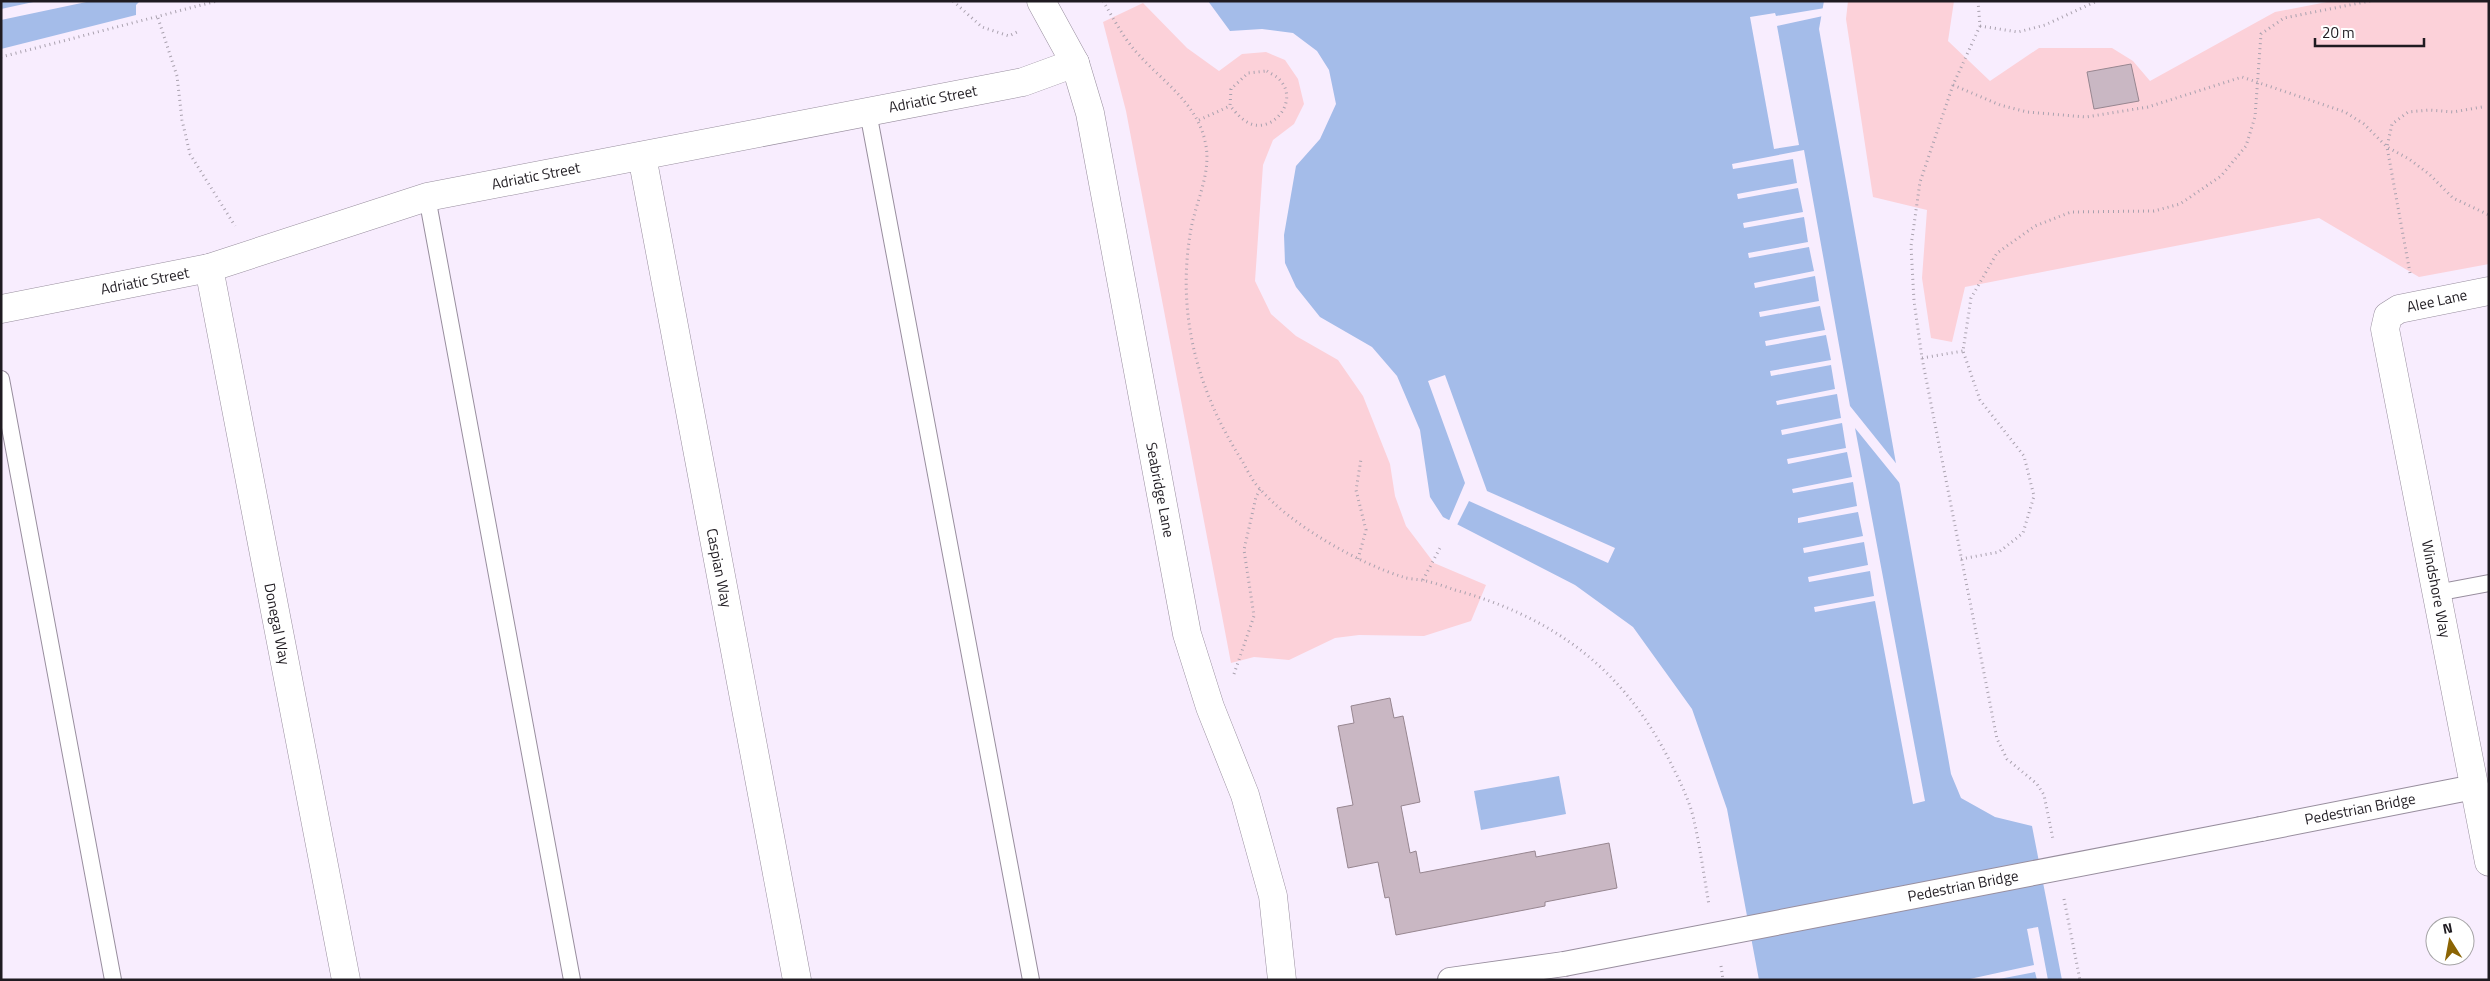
<svg xmlns="http://www.w3.org/2000/svg" width="2490" height="981" font-family="'Titillium Web',sans-serif">
	<style>
		.green { fill: #fcd1d9 }
		.water { fill: #a4bce9 }
		.pier { fill: #f8edfe }
		.building { fill: #c9b7c3; stroke: #978690 }
		.lines { fill: none; stroke-linecap: round; stroke-linejoin: round }
		.service-casing { stroke: #988e9e; stroke-width: 18 }
		.pedestrian-casing { stroke: #988e9e; stroke-width: 26 }
		.minor-casing { stroke: #988e9e; stroke-width: 29 }
		.path { stroke: #aaa2af; stroke-width: 3; stroke-dasharray: 1 4; stroke-linecap: butt }
		.service { stroke: #fff; stroke-width: 16 }
		.pedestrian { stroke: #fff; stroke-width: 24 }
		.minor { stroke: #fff; stroke-width: 28 }
		.pedestrian-bridge-casing { stroke: #988e9e; stroke-width: 26; stroke-linecap: butt }
		.pedestrian-bridge { stroke: #fff; stroke-width: 24 }
		.labels { text-anchor: middle; stroke-width: 4; stroke-linejoin: round; paint-order: stroke }
		.street-label { font-size: 15px; fill: #1f1b21; stroke: #fff }
	</style>
	<rect width="100%" height="100%" fill="#f8edfe"/>
	<g class="green">
		<path d="M1848 1H1954L1948 41 1990 81 2039 48H2112L2133 61 2150 81 2275 12 2332 1H2489V264L2419 277 2319 218 1965 287 1952 342 1931 338 1922 278 1927 210 1873 197 1846 19Z"/>
		<path d="M1143 3 1187 48 1219 71 1242 54 1266 52 1285 60 1298 79 1304 104 1294 124 1273 140 1263 165 1255 281 1271 314 1296 336 1338 360 1363 396 1390 464 1395 496 1406 526 1434 563 1486 585 1471 621 1424 636 1359 635 1335 638 1289 660 1254 657 1231 663 1126 111 1103 22Z"/>
	</g>
	<g class="water">
		<path d="M1 1H140L136 5V15L1 49Z"/>
		<path d="M1208 1H1824L1819 29 1951 774 1961 798 1995 817 2032 826 2062 980H1759L1727 809 1692 709 1633 627 1575 585 1443 517 1430 497 1420 430 1397 376 1372 347 1320 317 1296 287 1285 263 1284 235 1296 166 1320 139 1336 104 1329 70 1317 51 1293 33 1262 29 1230 31Z"/>
		<path d="M1559 776 1566 814 1481 830 1474 791Z"/>
	</g>
	<g class="pier">
		<path d="M38 1H91L1 20V9Z"/>
		<path d="M1825 8 1823 16 1777 26 1799 145 1774 149 1750 17 1775 13 1776 16Z"/>
		<path d="M1804 150 1850 406 1899 467 1902 486 1855 428 1925 801 1913 804 1875 601 1815 612 1814 607 1874 596 1870 571 1809 582 1808 577 1868 565 1864 542 1804 553 1803 548 1863 536 1858 512 1798 523V518L1857 506 1853 482 1793 493 1792 489 1852 477 1847 452 1788 464 1787 459 1846 448 1842 423 1782 435 1781 430 1841 418 1837 394 1777 405 1776 401 1835 389 1831 365 1771 376 1770 371 1831 360 1826 335 1766 346 1765 341 1825 330 1820 306 1760 317 1759 312 1819 301 1815 276 1755 288 1754 283 1814 271 1809 247 1749 258 1748 253 1808 242 1804 217 1744 228 1743 223 1803 212 1798 188 1738 199 1737 194 1797 183 1793 159 1733 169 1732 164Z"/>
		<path d="M1445 375 1487 491 1615 548 1608 563 1469 501 1456 527 1448 523 1465 483 1428 381Z"/>
		<path d="M2038 927 2048 980H2037L2035 972 1994 980H1965L2034 965 2027 929Z"/>
	</g>
	<g class="building">
		<path d="M2131 64 2139 101 2094 109 2087 72Z"/>
		<path d="M1390 698 1394 718 1403 716 1420 802 1401 806 1410 853 1416 851 1420 873 1535 851 1536 857 1609 843 1617 888 1545 902V906L1396 935 1389 897 1385 898 1378 862 1348 868 1337 808 1353 805 1338 726 1354 723 1351 706Z"/>
	</g>
	<g class="lines">
		<defs>
			<g id="service">
				<path d="M868 112 1031 980"/>
				<path d="M427 197 572 980"/>
				<path d="M1 379 113 980"/>
				<path d="M2436 593 2489 583"/>
			</g>
			<g id="pedestrian">
				<path d="M2261 829 2474 787"/>
				<path d="M1450 980 1564 964"/>
			</g>
			<g id="minor">
				<path d="M1041 1 1075 63 1090 113 1187 634 1210 707 1245 795 1273 896 1282 980"/>
				<path d="M642 156 797 980"/>
				<path d="M209 268 346 980"/>
				<path d="M2489 291 2399 309 2388 316 2385 329 2489 862"/>
				<path d="M1 309 209 268 427 197 1023 82 1075 63"/>
			</g>
		</defs>
		<use href="#service" class="service-casing"/>
		<use href="#pedestrian" class="pedestrian-casing"/>
		<use href="#minor" class="minor-casing"/>
		<g class="path">
			<path d="M953 1 982 27 1009 36 1019 31"/>
			<path d="M1103 1C1112 16 1121 33 1132 47 1157 78 1196 100 1205 141 1213 173 1194 204 1190 235 1177 316 1198 391 1241 459 1247 469 1252 481 1260 489 1291 525 1358 563 1403 577 1408 579 1415 579 1421 580 1432 582 1444 586 1455 590 1549 616 1617 664 1664 750 1675 771 1687 794 1693 816 1700 846 1704 876 1709 905"/>
			<path d="M1978 1 1980 26 1953 85 1920 182 1911 246 1914 301 1922 358 1997 739 2007 759 2037 784 2044 795 2053 839"/>
			<path d="M158 18 177 76 182 120 190 154 235 226"/>
			<path d="M1980 26 2018 32 2045 25 2097 1"/>
			<path d="M1 57 217 1"/>
			<path d="M1267 71C1271 74 1277 76 1280 80 1301 103 1268 139 1244 120 1238 116 1234 110 1230 106L1231 89 1248 73Z"/>
			<path d="M1953 85 2000 105 2027 112 2086 117 2148 107 2242 77 2345 112 2364 124 2387 147 2409 159 2429 174 2453 198 2489 215"/>
			<path d="M1199 120 1230 106"/>
			<path d="M2410 273 2387 147 2392 124 2408 112 2429 110 2453 112 2482 107"/>
			<path d="M1922 358 1963 351"/>
			<path d="M1358 559 1366 530 1356 490 1361 459"/>
			<path d="M1961 559 1999 552 2023 533 2034 496 2024 456 1980 400 1963 351 1971 298 1997 253 2035 226 2071 212 2154 211 2180 204 2221 176 2246 146 2255 117 2261 34 2284 18 2370 1"/>
			<path d="M1423 580 1441 546"/>
			<path d="M1234 674 1254 616 1244 550 1256 497 1260 489"/>
			<path d="M2064 899 2080 980"/>
			<path d="M1721 966 1723 980"/>
		</g>
		<use href="#service" class="service"/>
		<use href="#pedestrian" class="pedestrian"/>
		<use href="#minor" class="minor"/>
		<defs>
			<path id="pedestrian-bridge" d="M1564 964 2261 829"/>
		</defs>
		<use href="#pedestrian-bridge" class="pedestrian-bridge-casing"/>
		<use href="#pedestrian-bridge" class="pedestrian-bridge"/>
	</g>
	<g class="labels">
		<g class="street-label">
			<text transform="translate(933 99) rotate(-11)" y="5">Adriatic Street</text>
			<text transform="translate(536 176) rotate(-11)" y="5">Adriatic Street</text>
			<text transform="translate(145 281) rotate(-11)" y="5">Adriatic Street</text>
			<text transform="translate(2437 301) rotate(-12)" y="5">Alee Lane</text>
			<text transform="translate(1160 490) rotate(79)" y="5">Seabridge Lane</text>
			<text transform="translate(719 568) rotate(79)" y="5">Caspian Way</text>
			<text transform="translate(2436 589) rotate(79)" y="5">Windshore Way</text>
			<text transform="translate(277 624) rotate(79)" y="5">Donegal Way</text>
			<text transform="translate(2360 809) rotate(-11)" y="5">Pedestrian Bridge</text>
			<text transform="translate(1963 886) rotate(-11)" y="5">Pedestrian Bridge</text>
		</g>
	</g>
	<rect width="2490" height="981" fill="none" stroke="#1f1b21" stroke-width="5"/>
	<g transform="translate(2450 941) rotate(349)"><circle r="24" fill="#ffffff" stroke="#a5a4a6"/>
	<path d="M0-4L9 19L0 12L-9 19Z" fill="#8b6404"/>
	<text y="-8" font-size="14" font-weight="bold" text-anchor="middle" fill="#1f1b21">N</text>
	</g>
	<path d="M2315 38v8h109v-8" fill="none" stroke="#1f1b21" stroke-width="2.5"/>
	<text x="2322" y="38" font-size="15" fill="#1f1b21" stroke="#ffffff" stroke-width="4" paint-order="stroke">20 m</text>
</svg>
